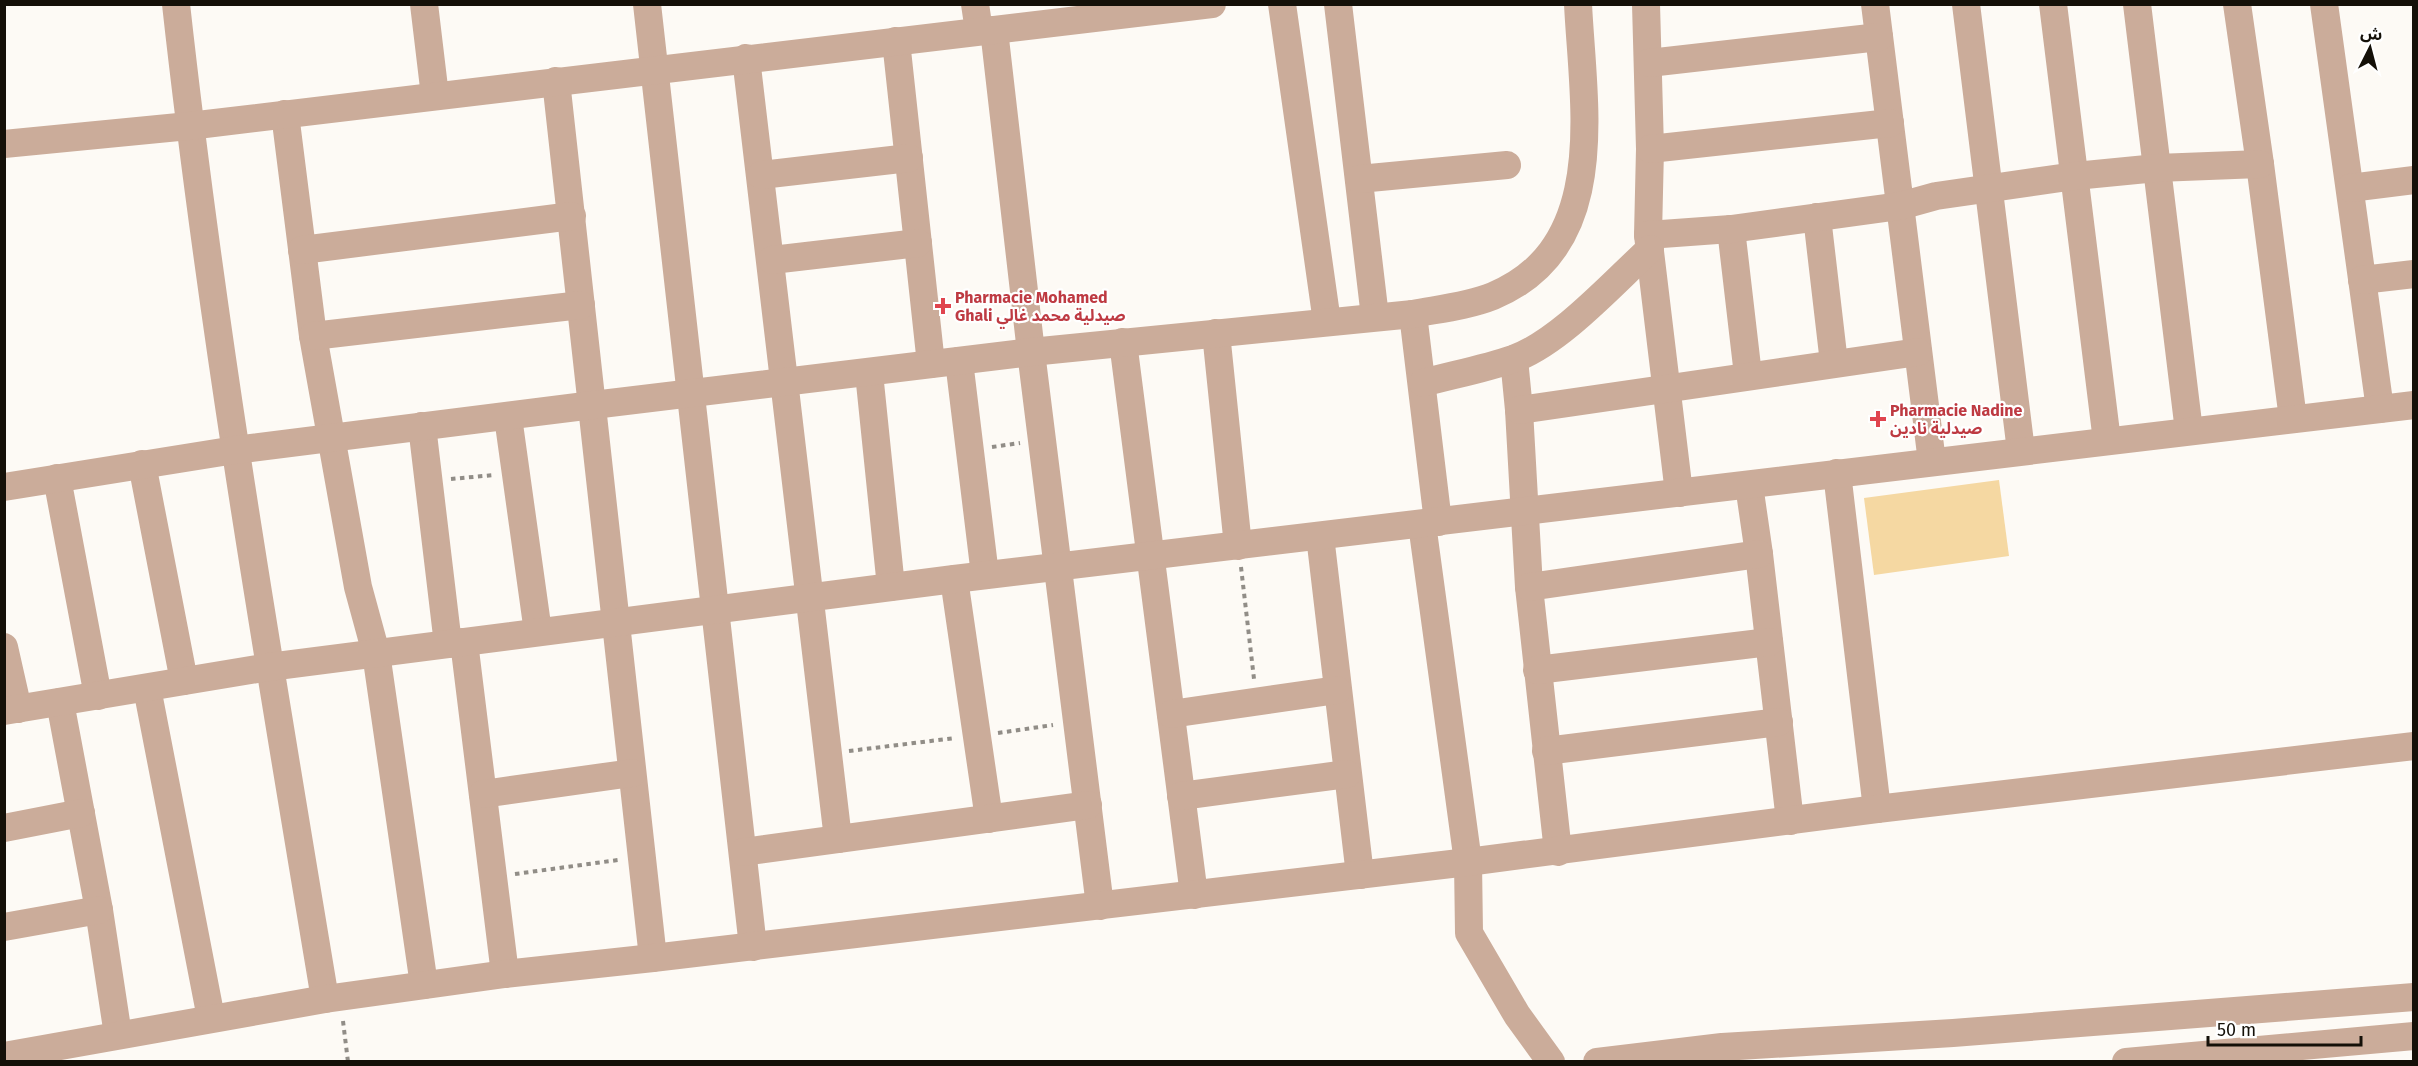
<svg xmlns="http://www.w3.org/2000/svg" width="2418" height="1066" font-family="'Fira Sans','Noto Sans Arabic',sans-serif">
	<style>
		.green { fill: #f5d8a2 }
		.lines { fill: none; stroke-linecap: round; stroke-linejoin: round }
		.path { stroke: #918d87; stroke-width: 4; stroke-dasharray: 4.5 4.5; stroke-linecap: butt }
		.minor { stroke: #cbac9a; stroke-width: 28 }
		.health-dot { fill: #e0444e; stroke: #fff; stroke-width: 2 }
		.labels { text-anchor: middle; stroke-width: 4.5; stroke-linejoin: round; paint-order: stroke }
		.health-label { font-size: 16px; font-weight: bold; fill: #be3a42; stroke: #fff; text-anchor: start }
	</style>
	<rect width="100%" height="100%" fill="#fdfaf5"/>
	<path class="green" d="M1999 480 2009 556 1874 575 1864 498Z"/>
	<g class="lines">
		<g class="path">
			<path d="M992 447 1020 443"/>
			<path d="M451 479 494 475"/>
			<path d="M1241 567 1254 679"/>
			<path d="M998 733 1053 725"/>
			<path d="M849 751 955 738"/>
			<path d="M515 874 618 860"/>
			<path d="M343 1021 348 1062"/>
		</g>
		<g class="minor">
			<path d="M176 4C213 338 270 668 325 999"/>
			<path d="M424 4 435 96"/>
			<path d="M647 4 753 947"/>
			<path d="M975 4 979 31"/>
			<path d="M1282 4 1327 322"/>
			<path d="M1338 4 1375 317"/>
			<path d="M1646 4 1650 149 1648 235 1679 493"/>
			<path d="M1875 4 1932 462"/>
			<path d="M1966 4 2021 451"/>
			<path d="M2053 4 2107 441"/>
			<path d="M2137 4 2189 431"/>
			<path d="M2237 4 2260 164 2293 419"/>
			<path d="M2324 4 2380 409"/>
			<path d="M994 30 1031 352 1100 906"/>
			<path d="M896 41 931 364"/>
			<path d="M746 58 838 839"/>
			<path d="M1649 63 1879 37"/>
			<path d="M556 81 653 958"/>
			<path d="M285 114 313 336 358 587 376 653 424 985"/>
			<path d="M4 144 189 126 1212 4"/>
			<path d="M1650 149 1890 123"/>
			<path d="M761 175 909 158"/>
			<path d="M1359 179 1507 165"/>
			<path d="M2350 188 2414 180"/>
			<path d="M1817 217 1834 363"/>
			<path d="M1731 229 1748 375"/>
			<path d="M1648 235 1731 229 1900 206 1936 196 2075 176 2157 168 2260 164"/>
			<path d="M302 250 572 216"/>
			<path d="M772 260 918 243"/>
			<path d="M2362 280 2414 274"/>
			<path d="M1413 314 1438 522"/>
			<path d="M1216 333 1238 546"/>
			<path d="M313 336 581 305"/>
			<path d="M1123 342 1194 895"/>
			<path d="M1514 359 1519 410 1529 587 1558 852"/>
			<path d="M959 361 985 575"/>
			<path d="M869 373 891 587"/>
			<path d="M1423 383C1452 375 1484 369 1513 359 1559 343 1613 283 1650 249"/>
			<path d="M1519 410 1918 352"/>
			<path d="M508 417 538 632"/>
			<path d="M422 426 448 644"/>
			<path d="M142 464 184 681"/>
			<path d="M1837 473 1877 809"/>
			<path d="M57 478 98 696"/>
			<path d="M1749 485 1759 554 1790 821"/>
			<path d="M4 487 235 450 593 405 1031 352 1413 314C1439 309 1468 306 1493 296 1611 247 1583 106 1578 4"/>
			<path d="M1422 524 1468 862 1469 933 1517 1015 1551 1062"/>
			<path d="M1320 536 1360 875"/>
			<path d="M954 579 989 819"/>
			<path d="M1529 587 1759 554"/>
			<path d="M464 642 505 974"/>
			<path d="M4 647 18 709"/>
			<path d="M1537 670 1769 642"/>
			<path d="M147 688 211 1018"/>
			<path d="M60 702 99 910 118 1035"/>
			<path d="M4 711 269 667 954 579 2414 405"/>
			<path d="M1171 714 1337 690"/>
			<path d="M1546 751 1779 722"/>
			<path d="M483 794 632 773"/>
			<path d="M1181 796 1347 774"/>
			<path d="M4 828 81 813"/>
			<path d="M743 852 1088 805"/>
			<path d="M4 927 99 910"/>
			<path d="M4 1056 325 999 505 974 653 958 1468 862 1877 809 2414 746"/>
			<path d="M1597 1062 1722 1047 1953 1033 2414 997"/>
			<path d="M2126 1062 2414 1036"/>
		</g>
	</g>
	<g class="health-dot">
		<path d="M940 297h6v6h6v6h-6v6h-6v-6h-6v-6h6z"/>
		<path d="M1875 410h6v6h6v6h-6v6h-6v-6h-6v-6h6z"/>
	</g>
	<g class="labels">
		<g class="health-label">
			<text x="955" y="303">Pharmacie Mohamed<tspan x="955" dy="18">Ghali صيدلية محمد غالي</tspan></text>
			<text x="1890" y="416">Pharmacie Nadine<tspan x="1890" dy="18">صيدلية نادين</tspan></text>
		</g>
	</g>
	<rect width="2418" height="1066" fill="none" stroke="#141008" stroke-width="12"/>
	<g transform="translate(2370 48) rotate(6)" stroke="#ffffff" stroke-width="4.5" paint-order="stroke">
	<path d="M0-4.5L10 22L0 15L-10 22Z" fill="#141008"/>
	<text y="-9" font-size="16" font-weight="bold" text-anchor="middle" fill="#141008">ش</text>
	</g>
	<path d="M2208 1036v9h153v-9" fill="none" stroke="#141008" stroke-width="3"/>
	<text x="2217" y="1036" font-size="18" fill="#141008" stroke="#ffffff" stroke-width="4.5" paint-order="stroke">50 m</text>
</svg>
